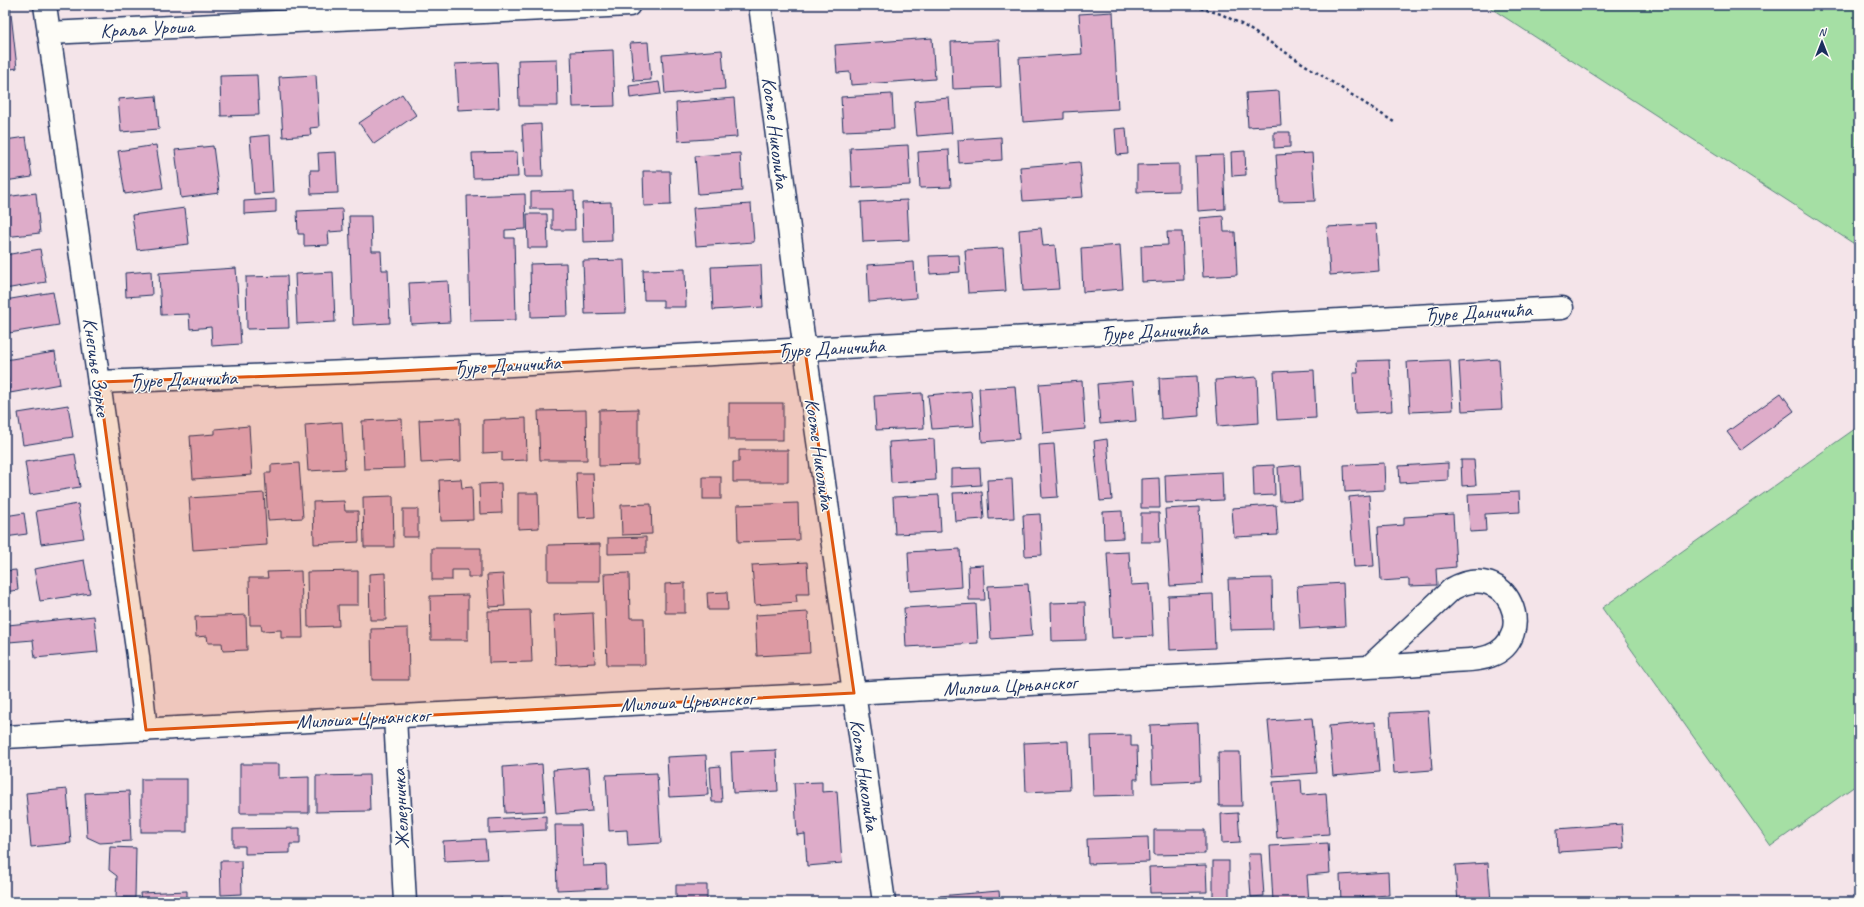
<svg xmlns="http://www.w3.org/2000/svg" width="1864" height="907" font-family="Caveat,sans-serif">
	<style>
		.green { fill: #a5dfa4; stroke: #608781 }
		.building { fill: #deacc9; stroke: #1b2f5e }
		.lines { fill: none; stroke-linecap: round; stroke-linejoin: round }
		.street-casing { stroke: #1b2f5e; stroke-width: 25 }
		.path { stroke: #1b2f5e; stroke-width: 2.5; stroke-dasharray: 3 3; stroke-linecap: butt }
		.street { stroke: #fdfcf7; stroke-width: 22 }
		.marked { fill: #de5710; fill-opacity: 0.2; stroke: #de5710; stroke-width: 3; stroke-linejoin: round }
		.labels { text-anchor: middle; stroke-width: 3; stroke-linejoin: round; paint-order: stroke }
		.street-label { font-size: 20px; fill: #1b2f5e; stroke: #fdfcf7 }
	</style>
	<rect width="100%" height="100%" fill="#f4e4e9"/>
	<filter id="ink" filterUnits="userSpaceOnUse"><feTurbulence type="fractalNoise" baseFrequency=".025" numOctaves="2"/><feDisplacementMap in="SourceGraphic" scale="8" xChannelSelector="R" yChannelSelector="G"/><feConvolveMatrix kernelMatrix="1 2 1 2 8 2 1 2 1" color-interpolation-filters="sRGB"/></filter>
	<g filter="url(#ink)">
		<g class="green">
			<path d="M1486 5H1859V247Z"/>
			<path d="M1859 426V783L1771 846 1602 608Z"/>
		</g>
		<g class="building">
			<path d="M5 5H10L17 68 5 70Z"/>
			<path d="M1113 12 1118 109 1064 112V119L1023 122 1019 58 1082 54 1079 14Z"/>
			<path d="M932 38 935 79 851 85 850 72 837 73 835 45Z"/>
			<path d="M999 40 1001 87 953 89 951 42Z"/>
			<path d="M648 42 651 80 634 81 630 43Z"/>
			<path d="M613 50 615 106 573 107 571 52Z"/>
			<path d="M722 50 725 89 665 94 662 55Z"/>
			<path d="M557 59 558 106H519L518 60Z"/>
			<path d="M497 62 499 108 458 110 455 64Z"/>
			<path d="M257 75 259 115 221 116 220 76Z"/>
			<path d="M316 75 319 127 310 128 311 135 283 137 279 77Z"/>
			<path d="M659 82 661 94 630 98 629 86Z"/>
			<path d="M1279 91 1281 125 1248 127 1246 93Z"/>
			<path d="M402 94 416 115 374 144 359 123Z"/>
			<path d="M892 94 894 129 843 131 841 97Z"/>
			<path d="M156 96 159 129 121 132 118 99Z"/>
			<path d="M734 98 737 137 678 141 676 103Z"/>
			<path d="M949 98 952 133 917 136 914 101Z"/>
			<path d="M541 124 543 177H525L522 125Z"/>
			<path d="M1126 128 1128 154 1117 155 1115 129Z"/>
			<path d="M1274 132H1290V147L1274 148Z"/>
			<path d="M270 135 273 193 254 194 250 137Z"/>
			<path d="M26 137 32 177 5 181V140Z"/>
			<path d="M1001 137 1002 160 959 163 958 140Z"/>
			<path d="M156 145 163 188 125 194 118 151Z"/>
			<path d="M908 145 910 185 852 188 850 148Z"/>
			<path d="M213 146 219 193 181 198 175 150Z"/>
			<path d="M949 150 951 187 920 188 918 152Z"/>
			<path d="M1245 151 1246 175 1232 176 1231 152Z"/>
			<path d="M336 152 338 193 311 194 310 170H319L318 153Z"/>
			<path d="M517 152 518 177 473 178 472 153Z"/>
			<path d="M740 153 742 191 698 194 695 156Z"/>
			<path d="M1312 153 1315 201 1279 202 1276 155Z"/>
			<path d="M1223 155 1225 209 1198 211 1196 156Z"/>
			<path d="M1080 162 1083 197 1023 201 1020 167Z"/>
			<path d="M1179 164V191L1137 192V165Z"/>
			<path d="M643 171H670L671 205 644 206Z"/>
			<path d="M574 191 575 230H552V209H531V192Z"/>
			<path d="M36 193 40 233 5 237V197Z"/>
			<path d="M525 194 526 229 505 230V238H514L516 320 470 321 467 196Z"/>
			<path d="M276 199V212L244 214V201Z"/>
			<path d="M907 200 909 240 863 242 861 202Z"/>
			<path d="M611 202 612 241 583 242 582 203Z"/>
			<path d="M751 204 754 242 696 246 693 208Z"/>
			<path d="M185 208 189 244 137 250 132 215Z"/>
			<path d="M342 209 343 231 328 232 329 245 304 246V234H298L297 211Z"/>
			<path d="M527 214H547L548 248H528Z"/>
			<path d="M349 216H371L372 251H381L382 270H388L390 323 353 325Z"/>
			<path d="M1223 216 1224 232H1235L1237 275 1203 277 1200 218Z"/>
			<path d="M1376 224 1379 271 1330 275 1327 227Z"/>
			<path d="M1041 228 1043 246 1055 245 1059 289 1023 291 1019 230Z"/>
			<path d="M1167 232H1182L1184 280 1142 282 1141 246 1168 245Z"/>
			<path d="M1120 245 1123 289 1083 292 1081 248Z"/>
			<path d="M1003 248 1006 291 968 293 965 250Z"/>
			<path d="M40 249 46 282 5 289V255Z"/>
			<path d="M959 255 960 272 930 274 929 256Z"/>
			<path d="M624 260 626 313 585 314 583 261Z"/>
			<path d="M914 262 916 298 869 302 867 265Z"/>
			<path d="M566 263 568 316 531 317 530 264Z"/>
			<path d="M761 265 763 307 713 310 711 267Z"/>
			<path d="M236 268 241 344 212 346 211 327 190 329 189 314 161 315 159 273Z"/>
			<path d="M685 269 686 307H663V300H644L643 270Z"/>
			<path d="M151 271 152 295 126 297 125 273Z"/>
			<path d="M333 272 335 322 297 324 295 274Z"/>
			<path d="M287 276 289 328 247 329 246 277Z"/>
			<path d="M448 281 450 322 411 324 409 283Z"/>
			<path d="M53 292 59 325 9 333 5 300Z"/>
			<path d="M55 352 60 384 10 393 5 360Z"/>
			<path d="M1499 359 1502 409 1462 411 1459 362Z"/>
			<path d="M1389 360 1392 411 1355 413 1353 373H1358L1357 361Z"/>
			<path d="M1450 360 1453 410 1410 412 1407 362Z"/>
			<path d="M1314 370 1316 418 1277 420 1274 372Z"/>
			<path d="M1197 376 1199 416 1161 419 1159 378Z"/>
			<path d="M1257 377 1259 423 1218 426 1215 380Z"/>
			<path d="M1082 381 1085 429 1043 433 1039 384Z"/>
			<path d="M1133 381 1136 421 1100 424 1097 384Z"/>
			<path d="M1015 386 1019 439 982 442 979 388Z"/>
			<path d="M971 391 974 426 932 429 928 395Z"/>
			<path d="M922 393 924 428 876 430 874 396Z"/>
			<path d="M1781 393 1794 411 1741 450 1727 432Z"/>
			<path d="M5 400H10L11 421H5Z"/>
			<rect x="729" y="403" width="54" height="37"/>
			<path d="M68 405 73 437 23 445 18 413Z"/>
			<path d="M638 409V465L599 466V410Z"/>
			<path d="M586 410 587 460H540L538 411Z"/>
			<path d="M460 418 461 461 421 463 419 420Z"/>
			<path d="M526 418 527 460 502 461V452L483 453V420Z"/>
			<path d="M402 419 404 468 364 469 362 421Z"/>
			<path d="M342 422 345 469 308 471 305 425Z"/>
			<path d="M249 426 252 475 193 479 190 436 215 434V429Z"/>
			<path d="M934 439 936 480 891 483 889 442Z"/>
			<path d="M1107 439 1112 500 1100 501 1094 441Z"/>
			<path d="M1054 444 1058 497 1042 498 1039 445Z"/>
			<path d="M739 450H788V482H733V462H739Z"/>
			<path d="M75 454 80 487 30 495 25 462Z"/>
			<path d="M1461 460H1474L1476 485 1462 486Z"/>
			<path d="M299 463 303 518 268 520 265 473H271V465Z"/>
			<path d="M1384 463 1385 490 1345 492 1344 465Z"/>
			<path d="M1448 463V480L1400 483 1399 466Z"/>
			<path d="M1274 465 1275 495 1254 496 1253 466Z"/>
			<path d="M1300 465 1302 500 1280 501 1278 467Z"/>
			<path d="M980 468 981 485 951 487V469Z"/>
			<path d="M1222 472 1223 500 1166 503 1165 475Z"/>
			<path d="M576 473H593L595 517 578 518Z"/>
			<rect x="703" y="477" width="18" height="22"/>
			<path d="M1159 478 1160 508H1141V479Z"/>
			<path d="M461 479 462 488 472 487 473 520 441 521 439 480Z"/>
			<path d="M1012 479 1014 518 989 519 987 480Z"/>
			<path d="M501 483 502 513 480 514 479 484Z"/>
			<path d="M982 492 984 519 955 521 953 493Z"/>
			<path d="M1519 492 1520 512 1485 514 1486 531 1470 532 1468 494Z"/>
			<path d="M264 493 267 545 193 550 189 498Z"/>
			<path d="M518 493H538L539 528 518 529Z"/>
			<path d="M939 495 941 532 895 534 893 497Z"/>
			<path d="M1369 495 1374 566 1354 567 1349 497Z"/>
			<path d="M393 496 394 547H364L363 497Z"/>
			<path d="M344 501 345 511H358L359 542 314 544 313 502Z"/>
			<path d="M798 503 799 540 738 542 737 505Z"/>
			<path d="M78 504 84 538 41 544 36 511Z"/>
			<path d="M651 504 652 534 622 535 621 505Z"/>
			<path d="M1276 505 1278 535 1234 537 1232 508Z"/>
			<path d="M1199 507 1203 584 1170 586 1165 509Z"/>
			<rect x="403" y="509" width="15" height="28"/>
			<path d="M1122 511 1123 538 1104 539 1103 512Z"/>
			<path d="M24 513 27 534 5 537V516Z"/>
			<path d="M1141 513H1159L1160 542H1141Z"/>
			<path d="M1040 514 1042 555 1025 556 1023 515Z"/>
			<path d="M1453 514 1456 567 1436 569 1437 585 1409 586V579L1381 581 1378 527 1404 525V517Z"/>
			<path d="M646 537V553L608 554V538Z"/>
			<path d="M600 544V581H548V545Z"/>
			<path d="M432 548H481V577H468V570H452V580H432Z"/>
			<path d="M960 549 962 587 910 591 908 552Z"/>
			<path d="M1129 552 1131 585 1150 584 1153 636 1112 638 1107 553Z"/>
			<path d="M84 560 90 593 40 601 34 569Z"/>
			<path d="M807 562 809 594H796L797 602 755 605 752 565Z"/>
			<path d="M983 565 985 600H969L968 566Z"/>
			<path d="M16 570 18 590 5 592V571Z"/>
			<path d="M301 571 303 638H281V630L262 631 261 625H250L249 578H268L267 572Z"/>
			<path d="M358 571V605H338L339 626 308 627 307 572Z"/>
			<path d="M385 573 386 620H370L369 574Z"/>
			<path d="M629 573 630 618H644L645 665H607L604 574Z"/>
			<path d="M503 574 505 606 489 607 487 575Z"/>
			<path d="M1272 578 1273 629 1230 630 1228 579Z"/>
			<path d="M685 583V613H665V584Z"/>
			<path d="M1343 583 1345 626 1300 629 1297 586Z"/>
			<path d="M1028 584 1032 636 991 639 988 586Z"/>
			<path d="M727 592 728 610H708L707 593Z"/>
			<path d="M1213 594 1215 648 1170 650 1168 596Z"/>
			<path d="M468 595V640H431L430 596Z"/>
			<path d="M1085 602 1086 640 1052 641 1051 603Z"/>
			<path d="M976 604 978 643 906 647 904 608Z"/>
			<path d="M530 610 532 662 489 663 488 611Z"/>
			<path d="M808 612 810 653 757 656 755 615Z"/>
			<path d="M593 613 595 663 556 665 554 615Z"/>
			<path d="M246 615 247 650 223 651 222 643H208L207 636 196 637 195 617Z"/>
			<path d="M94 616 98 652 35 658 33 640 9 642 8 625Z"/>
			<path d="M408 628 409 680H372L371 629Z"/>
			<path d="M1428 711 1432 770 1394 773 1390 713Z"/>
			<path d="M1312 718 1317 773 1273 776 1268 721Z"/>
			<path d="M1375 722 1379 772 1333 776 1329 726Z"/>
			<path d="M1198 723 1200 781 1152 783 1150 725Z"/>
			<path d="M1131 735V746H1137L1138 779H1134V795L1093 796 1091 736Z"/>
			<path d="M1068 741 1070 790 1026 792 1024 743Z"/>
			<path d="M776 750 778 791 733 793 731 752Z"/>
			<path d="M1218 752H1240L1242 806H1219Z"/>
			<path d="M706 755 708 795 669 797 667 757Z"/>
			<path d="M240 764H279V778L309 777V813H240Z"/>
			<path d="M542 764 545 811 505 813 503 767Z"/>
			<path d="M720 766 722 802H712L710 767Z"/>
			<path d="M589 767 592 811 556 814 553 770Z"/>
			<path d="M657 773 661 843 628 845 627 830 609 831 606 775Z"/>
			<path d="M369 775 370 811 316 812V776Z"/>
			<rect x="141" y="779" width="46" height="53"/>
			<path d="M1301 780 1302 795 1326 793 1329 834 1277 838 1273 782Z"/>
			<path d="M822 782V792L837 791 842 863 807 866 805 834 797 835 794 783Z"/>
			<path d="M67 789 71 843 31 847 26 793Z"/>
			<path d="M129 791 131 841 100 843 87 837 85 793Z"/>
			<path d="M1238 813 1240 842 1222 843 1221 814Z"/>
			<path d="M546 816V830L489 833V819Z"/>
			<path d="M1622 824 1624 848 1558 852 1557 829Z"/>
			<path d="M555 825H581L583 866 606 865 607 888 557 890Z"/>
			<path d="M300 828V844H290V853L245 854V846H233V829Z"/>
			<path d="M1154 830H1205V854L1154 855Z"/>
			<path d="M1148 837 1149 862 1088 864 1087 839Z"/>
			<path d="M485 839 487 859 444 861 443 841Z"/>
			<path d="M1328 843 1330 873 1307 875 1309 902H1273L1270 846Z"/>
			<path d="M110 847 136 848 135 898 116 897 117 876 109 870Z"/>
			<path d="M1248 854H1261L1264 896 1251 897Z"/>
			<path d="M220 861H241L242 894 221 895Z"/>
			<rect x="1213" y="861" width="16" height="41"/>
			<path d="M1488 863 1491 902H1458L1455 865Z"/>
			<path d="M1206 865 1207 892 1150 893 1149 867Z"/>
			<path d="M1388 872 1389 895 1359 897 1360 902H1341L1340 875Z"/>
			<path d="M676 885H707V901L676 902Z"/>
			<path d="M187 891V902H141L140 893Z"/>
			<path d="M999 891 1000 902H940L939 896Z"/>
			<path d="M502 898 503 902H459Z"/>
		</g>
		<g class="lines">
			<defs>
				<g id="street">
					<path d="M45 5 138 656 146 730"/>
					<path d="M760 5 803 336 884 902"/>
					<path d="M49 33 629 5"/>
					<path d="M99 382 493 366 1562 308"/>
					<path d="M395 717 405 902"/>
					<path d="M5 737 630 704 1369 667C1396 666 1423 664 1451 661 1463 660 1478 661 1490 656 1539 638 1509 557 1452 589L1369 667"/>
				</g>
			</defs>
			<use href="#street" class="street-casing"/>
			<path class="path" d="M1189 5 1221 14 1243 25 1394 122"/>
			<use href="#street" class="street"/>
		</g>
	</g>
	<path class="marked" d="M805 350 854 693 146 730 99 382 360 373Z"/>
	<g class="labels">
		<g class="street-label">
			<text transform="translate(147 28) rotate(-3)" y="7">Краља Уроша</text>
			<text transform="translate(776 133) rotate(83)" y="7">Косте Николића</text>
			<text transform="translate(1478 312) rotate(-3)" y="7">Ђуре Даничића</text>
			<text transform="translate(1154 331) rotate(-3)" y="7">Ђуре Даничића</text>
			<text transform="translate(831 348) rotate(-3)" y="7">Ђуре Даничића</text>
			<text transform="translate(507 365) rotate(-3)" y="7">Ђуре Даничића</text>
			<text transform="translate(97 367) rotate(82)" y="7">Кнегиње Зорке</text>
			<text transform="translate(183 379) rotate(-2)" y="7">Ђуре Даничића</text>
			<text transform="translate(820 454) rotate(82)" y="7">Косте Николића</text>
			<text transform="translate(1010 685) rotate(-3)" y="7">Милоша Црњанског</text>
			<text transform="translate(687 701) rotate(-3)" y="7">Милоша Црњанског</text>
			<text transform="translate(363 718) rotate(-3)" y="7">Милоша Црњанског</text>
			<text transform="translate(865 775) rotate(82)" y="7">Косте Николића</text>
			<text transform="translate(400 809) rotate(-93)" y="7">Железничка</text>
		</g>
	</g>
	<rect width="1864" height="907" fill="none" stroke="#fdfcf7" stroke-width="20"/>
	<rect x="10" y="10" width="1844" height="887" fill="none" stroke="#1b2f5e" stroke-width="1.5" filter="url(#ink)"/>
	<g transform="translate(1822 42)" stroke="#fdfcf7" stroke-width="3" paint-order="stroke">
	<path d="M0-3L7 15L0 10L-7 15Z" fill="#1b2f5e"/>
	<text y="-6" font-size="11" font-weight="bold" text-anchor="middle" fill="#1b2f5e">N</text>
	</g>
</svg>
